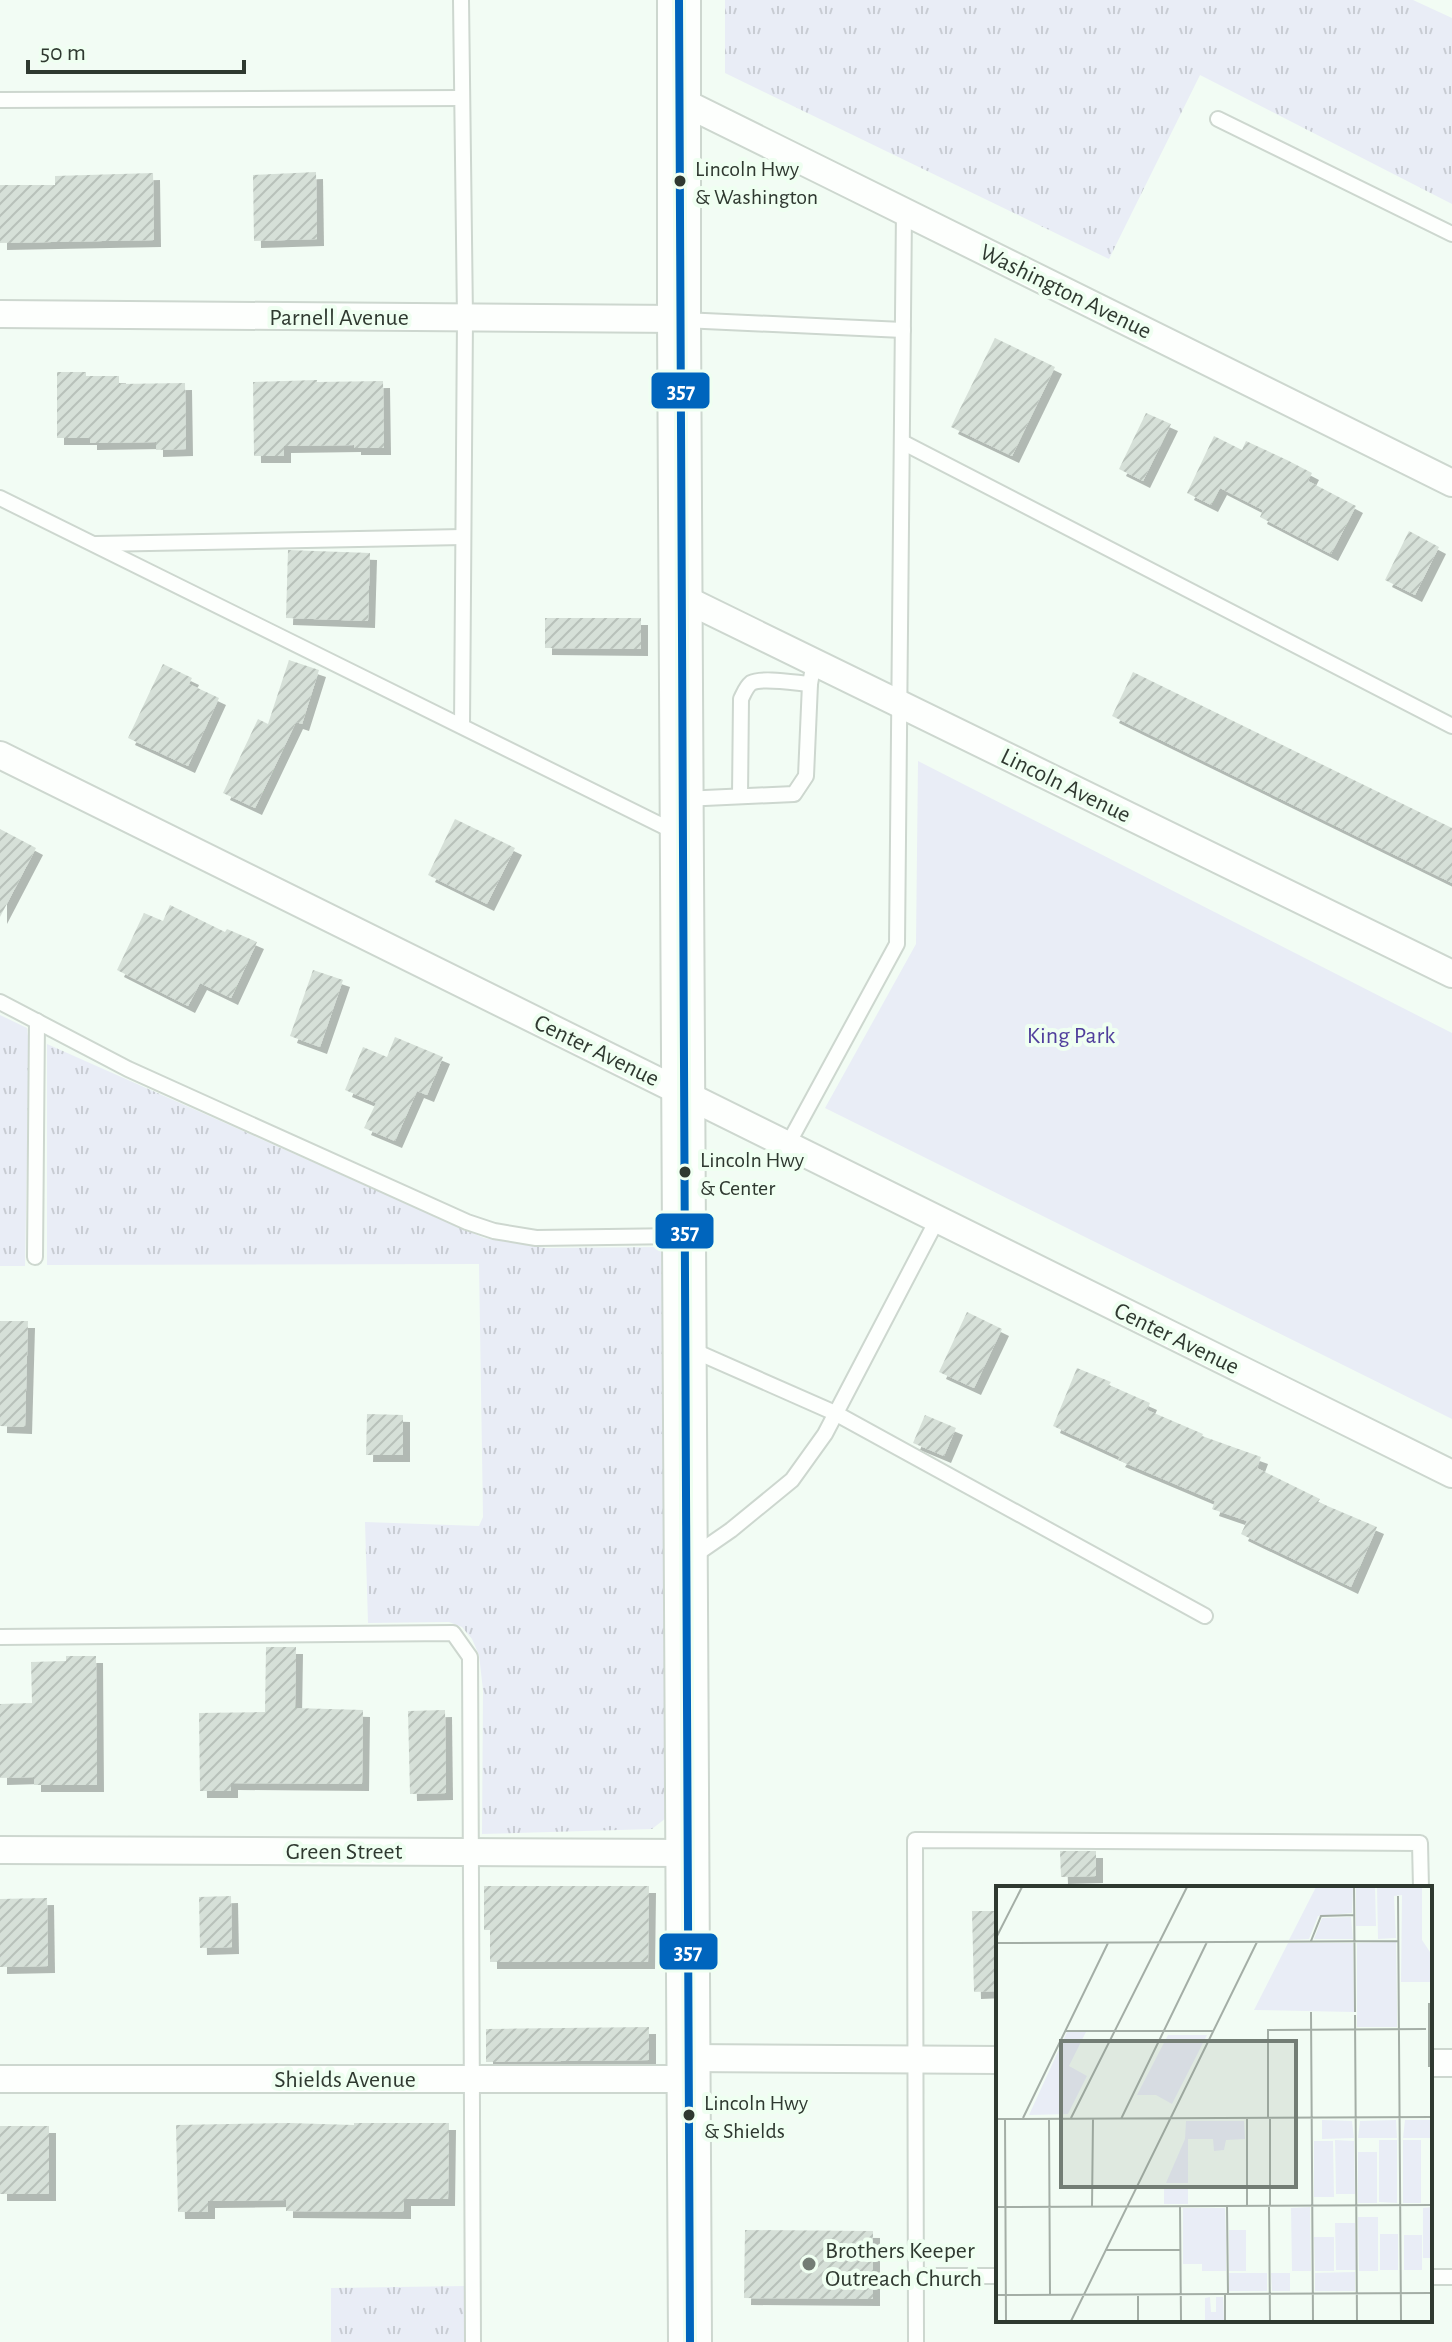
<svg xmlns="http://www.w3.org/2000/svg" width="1452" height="2342" font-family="'Alegreya Sans',sans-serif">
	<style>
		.grass { fill: url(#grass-tufts) }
		.park { fill: #e9edf6 }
		.building { fill: url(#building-hatch); filter: url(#shadow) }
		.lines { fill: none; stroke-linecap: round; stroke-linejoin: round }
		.service-casing { stroke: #cdd7cf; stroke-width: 18 }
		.minor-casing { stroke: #cdd7cf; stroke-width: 30 }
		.primary-casing { stroke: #cdd7cf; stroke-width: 46 }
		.service { stroke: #fdfffd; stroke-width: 14 }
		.minor { stroke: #fdfffd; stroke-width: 26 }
		.primary { stroke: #fdfffd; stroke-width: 42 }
		.bus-1-casing { stroke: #effff1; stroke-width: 14 }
		.bus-1 { stroke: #0065bd; stroke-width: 8 }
		.bus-dot { fill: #2f3930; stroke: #effff1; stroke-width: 3 }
		.poi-dot { fill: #737d75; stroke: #effff1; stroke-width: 3 }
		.labels { text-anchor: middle; stroke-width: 8; stroke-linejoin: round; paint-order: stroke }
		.bus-label { font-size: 22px; fill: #2f3930; stroke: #effff1; text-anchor: start }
		.street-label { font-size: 24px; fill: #2f3930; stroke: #effff1 }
		.park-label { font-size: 24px; fill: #503f9c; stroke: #effff1 }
		.poi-label { font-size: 24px; fill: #2f3930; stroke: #effff1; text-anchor: start }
		.inset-road { fill: none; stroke: #a4aea6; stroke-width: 2 }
		.view { fill: #737d75; fill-opacity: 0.15; stroke: #737d75; stroke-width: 4 }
		.inset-edge { fill: none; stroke: #2f3930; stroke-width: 4 }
		.line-badge { stroke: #effff1; stroke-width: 3 }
		.badge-label { font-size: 22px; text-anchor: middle; font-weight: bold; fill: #fff }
	</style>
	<defs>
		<pattern id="grass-tufts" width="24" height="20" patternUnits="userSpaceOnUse" patternTransform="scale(2)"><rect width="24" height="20" fill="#e9edf6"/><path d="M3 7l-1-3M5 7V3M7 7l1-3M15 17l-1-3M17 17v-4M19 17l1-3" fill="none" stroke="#c8ccd3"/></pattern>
		<pattern id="building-hatch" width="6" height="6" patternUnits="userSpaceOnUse" patternTransform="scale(2)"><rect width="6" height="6" fill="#d6e0d8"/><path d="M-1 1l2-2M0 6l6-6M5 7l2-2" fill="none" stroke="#b8c1ba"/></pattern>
		<filter id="shadow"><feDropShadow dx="7" dy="7" stdDeviation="0" flood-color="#0004"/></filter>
	</defs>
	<rect width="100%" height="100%" fill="#f2fcf4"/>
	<g class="grass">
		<path d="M725 0H1413L1452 18V204L1200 75 1109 259 725 73Z"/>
		<path d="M0 1015 27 1028 29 1044 25 1266H0Z"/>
		<path d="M47 1044 484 1238 545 1248 663 1247 666 1818 652 1829 482 1834 483 1690 479 1655 472 1639 462 1627 449 1622 368 1623 365 1522 479 1526 483 1517 479 1264 47 1265Z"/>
		<path d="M465 2286 466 2342H331V2288Z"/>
	</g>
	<path class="park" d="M918 761 1452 1033V1419L825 1108 916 944Z"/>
	<g class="building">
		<path d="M316 172 317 239 254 241 253 175Z"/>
		<path d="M153 173 154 240 0 243V185H55V176Z"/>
		<path d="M995 338 1055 367 1012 456 951 427Z"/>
		<path d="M57 372H86V376H119V384L185 383 186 449 156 450V442L90 443V438H57Z"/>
		<path d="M317 380V382L383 381 384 448H354V445L284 446V456H254L253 382Z"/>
		<path d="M1146 413 1171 424 1143 481 1119 469Z"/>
		<path d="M1214 436 1242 450 1246 441 1287 460 1312 473 1308 481 1356 506 1331 554 1260 517 1263 510 1220 488 1211 505 1187 493Z"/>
		<path d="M1409 531 1439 547 1415 595 1385 580Z"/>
		<path d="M288 550 370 553 368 621 286 618Z"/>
		<path d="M545 618H641V649L545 648Z"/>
		<path d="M289 660 319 670 302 724 296 722 255 808 223 793 258 719 268 724Z"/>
		<path d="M163 664 192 678 189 684 219 698 188 766 128 738Z"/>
		<path d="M1133 672 1452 828V883L1112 716Z"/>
		<path d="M455 819 515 848 487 904 428 875Z"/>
		<path d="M0 829 36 848 0 917Z"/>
		<path d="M170 905 225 932 227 929 257 942 231 998 200 983 188 1006 117 970 144 913 163 921Z"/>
		<path d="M313 970 343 980 320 1047 290 1036Z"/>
		<path d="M395 1037 443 1057 427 1095 417 1091 395 1141 364 1128 376 1103 345 1090 363 1047 387 1057Z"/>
		<path d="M967 1312 1002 1329 974 1388 939 1372Z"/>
		<path d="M0 1321H28L25 1427 0 1426Z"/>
		<path d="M1077 1368 1111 1382 1109 1385 1150 1403 1147 1410 1203 1434 1202 1436 1261 1457 1257 1468 1320 1499 1318 1502 1377 1527 1351 1587 1241 1534 1247 1521 1212 1509 1215 1501 1118 1460 1120 1457 1053 1426Z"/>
		<path d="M367 1414 403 1415V1455H366Z"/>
		<path d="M925 1415 956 1428 944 1456 913 1443Z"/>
		<path d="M266 1647H296L295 1708 363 1710 362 1784 231 1783V1791H200L199 1713 265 1712Z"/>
		<path d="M66 1656H96L97 1785H34V1777L0 1778V1704L32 1703 31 1662 66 1661Z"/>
		<path d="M445 1710 446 1793 410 1794 408 1711Z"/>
		<path d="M1060 1851H1096V1876L1061 1877Z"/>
		<path d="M484 1886H649L648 1962H490V1930H484Z"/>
		<path d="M231 1896 232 1947 200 1948 199 1897Z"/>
		<path d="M47 1898 48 1966 0 1967V1899Z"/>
		<path d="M972 1911H998V1991L974 1992Z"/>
		<path d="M649 2027V2060L486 2062V2029Z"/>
		<path d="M289 2123 354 2125V2123H449L448 2199H404V2212L286 2211V2200L208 2201V2212H178L176 2125Z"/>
		<rect x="0" y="2126" width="49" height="68"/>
		<path d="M745 2230 873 2231V2299L744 2298Z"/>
	</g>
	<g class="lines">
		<defs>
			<g id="service">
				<path d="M461 0 465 318 462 726"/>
				<path d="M0 100 461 98"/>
				<path d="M1218 119 1452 234"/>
				<path d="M683 320 903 330"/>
				<path d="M902 442 1452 726"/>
				<path d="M0 498 675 832"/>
				<path d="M96 544 463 537"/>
				<path d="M740 796 741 699C744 693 746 687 751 683 762 677 796 683 810 684"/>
				<path d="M683 799 794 794 806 776 810 684 814 662"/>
				<path d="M0 1002 128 1069 467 1222 494 1231 536 1238 680 1236"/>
				<path d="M787 1146 897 944 904 211"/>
				<path d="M35 1257 37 1021"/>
				<path d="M690 1349 835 1413 1205 1616"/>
				<path d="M692 1557 731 1530 792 1480 825 1434 937 1220"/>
				<path d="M0 1637 453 1633 470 1657 473 2342"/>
				<path d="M916 2276H998"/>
				<path d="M1430 2277H1452"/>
				<path d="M916 2342 915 1840 1420 1843 1421 1888"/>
			</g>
			<g id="minor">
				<path d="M679 100 1452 483"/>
				<path d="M0 314 679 319"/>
				<path d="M681 597 1452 974"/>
				<path d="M0 755 1452 1474"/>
				<path d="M0 1850 688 1853"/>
				<path d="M689 2058 998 2060"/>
				<path d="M1430 2063H1452"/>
				<path d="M0 2079H689"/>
			</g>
			<path id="primary" d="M679 0V319L690 2342"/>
		</defs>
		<use href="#service" class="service-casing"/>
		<use href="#minor" class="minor-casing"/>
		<use href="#primary" class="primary-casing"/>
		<use href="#service" class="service"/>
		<use href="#minor" class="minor"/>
		<use href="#primary" class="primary"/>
		<defs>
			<path id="bus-1" d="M679 0 690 2342"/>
		</defs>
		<use href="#bus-1" class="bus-1-casing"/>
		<use href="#bus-1" class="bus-1"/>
	</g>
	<g class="bus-dot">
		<circle cx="680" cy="181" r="7"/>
		<circle cx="685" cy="1172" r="7"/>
		<circle cx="689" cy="2115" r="7"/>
	</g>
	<circle class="poi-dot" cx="809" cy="2264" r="8"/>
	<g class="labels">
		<g class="bus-label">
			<text x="695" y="176">Lincoln Hwy<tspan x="695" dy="28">&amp; Washington</tspan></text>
			<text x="700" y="1167">Lincoln Hwy<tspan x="700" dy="28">&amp; Center</tspan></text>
			<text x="704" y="2110">Lincoln Hwy<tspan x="704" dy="28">&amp; Shields</tspan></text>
		</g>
		<g class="street-label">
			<text transform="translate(1066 291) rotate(26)" y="8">Washington Avenue</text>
			<text x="339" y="325">Parnell Avenue</text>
			<text transform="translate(1066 785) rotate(26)" y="8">Lincoln Avenue</text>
			<text transform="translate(597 1050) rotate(26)" y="8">Center Avenue</text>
			<text transform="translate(1177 1338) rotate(26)" y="8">Center Avenue</text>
			<text x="344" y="1859">Green Street</text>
			<text x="345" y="2087">Shields Avenue</text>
		</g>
		<g class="park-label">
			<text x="1071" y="1043">King Park</text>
		</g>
		<g class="poi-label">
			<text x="825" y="2258">Brothers Keeper<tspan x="825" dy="28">Outreach Church</tspan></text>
		</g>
	</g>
	<g transform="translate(996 1886)">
		<rect width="436" height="436" fill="#f2fcf4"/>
		<path d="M320 1H357L356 27 322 30 313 53 293 54ZM360 1H379L380 40H360ZM381 1H426V54L436 69V96H405L406 9 398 10 400 52 382 53ZM326 32 355 31 357 53H318ZM400 56 401 122H361V57ZM292 57H357L358 126 258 124ZM71 146H90L73 180 91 190 72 228 33 229ZM326 234 356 235 358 252 326 253ZM400 234 401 252H362L364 235ZM409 234H436V252H407ZM190 235H248L249 253 230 254 228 264 218 265 217 253H192V297H170L189 253ZM339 254 358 255 359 308H340ZM383 254H401V317L383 316ZM407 254H425V317H407ZM318 255H337L338 311H318ZM362 266H381V317H362ZM168 299H192V318H168ZM314 321 315 385H296L295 322ZM436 321V372H427V322ZM362 331H382V385H363ZM339 337H359L360 384H340ZM233 344H250V385H233ZM384 348H402V384H384ZM408 349H426V384H408ZM318 351H338V385H319ZM187 352H230V385H206V378H187ZM359 386V405H319V387ZM233 387H271V405H233ZM275 387H294V405H276ZM214 411 215 426H220V411H227L228 435H209V412Z" fill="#e9edf6"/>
		<path d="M361 122H401V141H361ZM172 149H211L176 218 160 209H141ZM229 322 230 352H187V322Z" fill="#e9edf6"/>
		<path class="inset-road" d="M358 1 359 126M402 10 405 435M0 52 26 1M315 55 325 30 359 29M0 57 403 55M315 126 317 435M359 129 361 435M70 145H218M433 181V117M27 232 112 57M75 232 191 1M272 232V144L430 143M274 232V320M0 233 436 231M9 233 10 435M53 233 54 409M125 233 211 56M184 320 185 435M231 320 232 408M251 320V232M273 320 274 435M0 321 436 319M96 321 97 233M109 364H185M229 408V435M0 409 436 407M142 409V435M75 435 261 56"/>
		<path class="view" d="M65 155H300V301H65Z"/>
		<rect width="436" height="436" class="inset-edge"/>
	</g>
	<g class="line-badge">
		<rect x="650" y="371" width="61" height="39" rx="8" fill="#0065bd"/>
		<rect x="654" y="1212" width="61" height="38" rx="8" fill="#0065bd"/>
		<rect x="658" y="1932" width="61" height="39" rx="8" fill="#0065bd"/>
	</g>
	<g class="badge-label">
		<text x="681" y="398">357</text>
		<text x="685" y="1239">357</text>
		<text x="688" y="1959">357</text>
	</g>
	<path d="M28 60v12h216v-12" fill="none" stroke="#2f3930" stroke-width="4"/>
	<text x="40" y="60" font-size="24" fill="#2f3930" stroke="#effff1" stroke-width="6" paint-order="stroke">50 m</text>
</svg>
